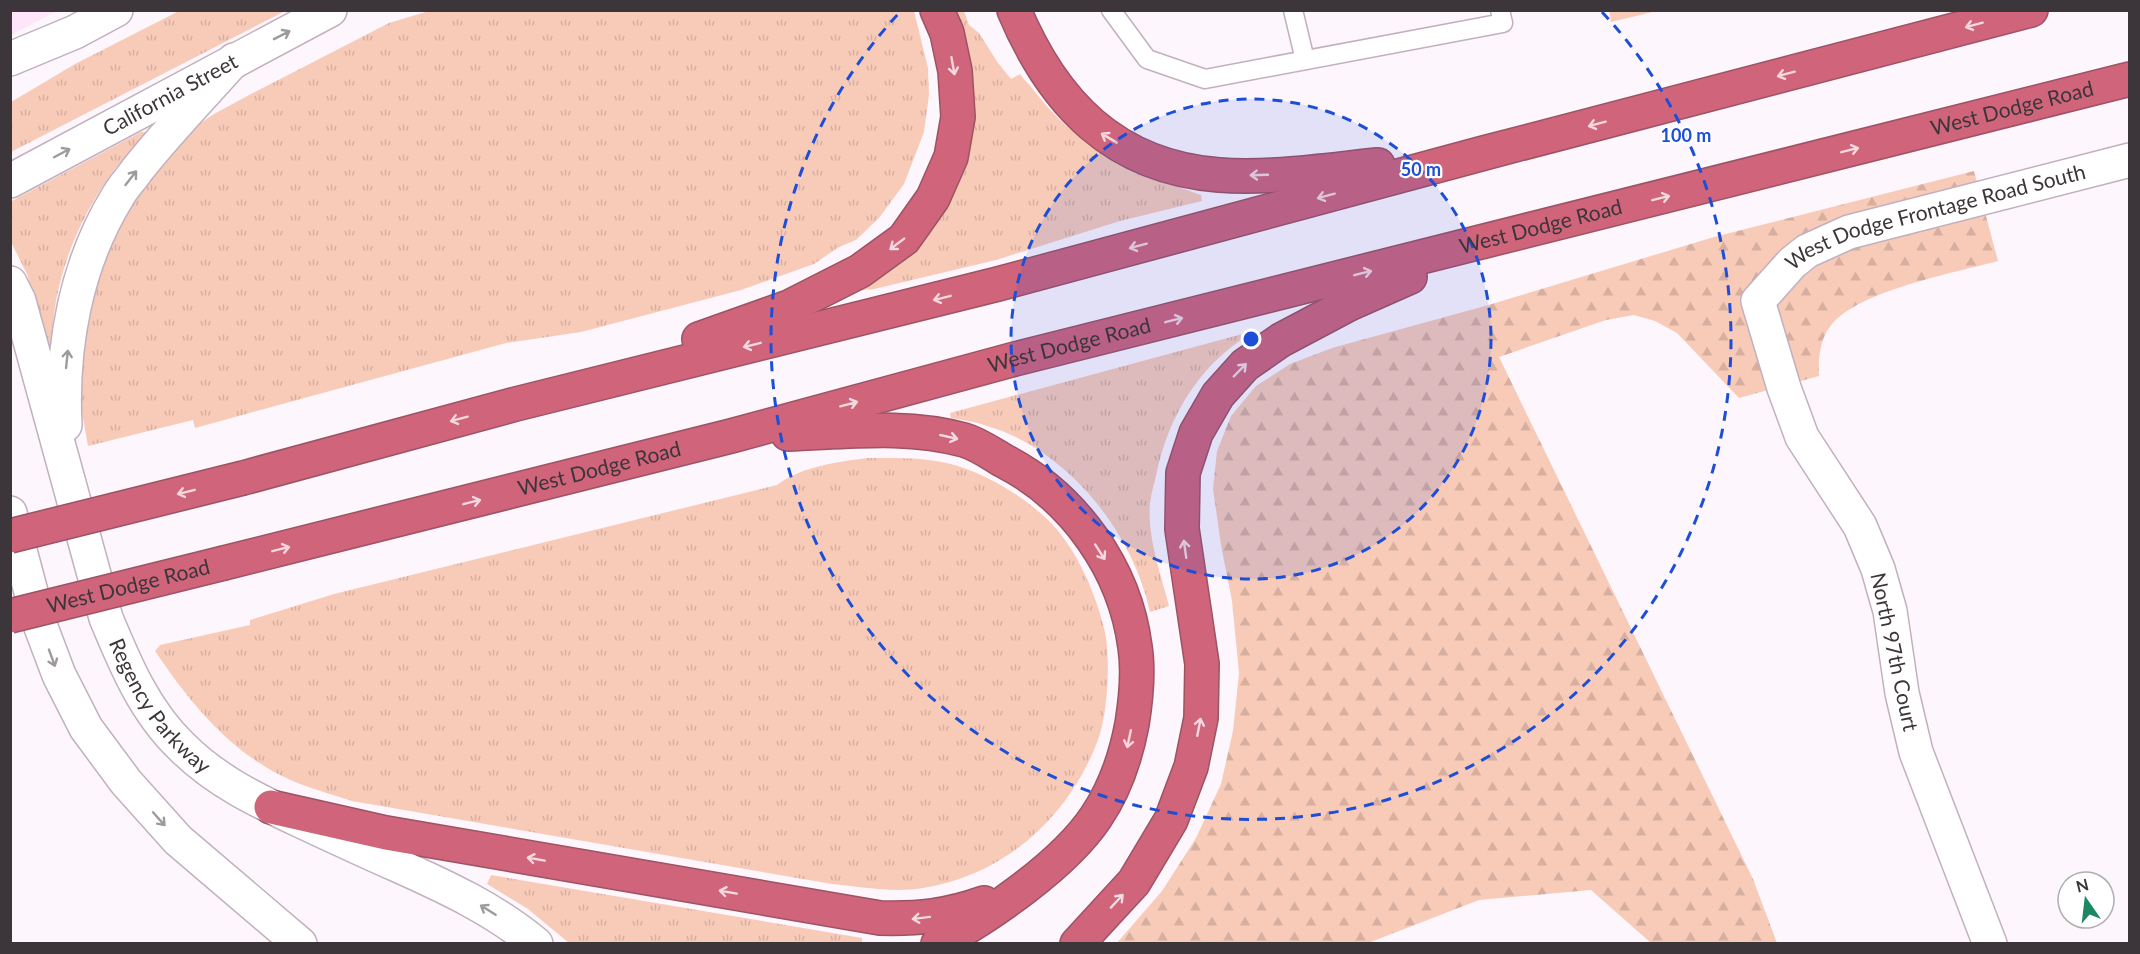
<svg xmlns="http://www.w3.org/2000/svg" width="2140" height="954" font-family="Lato,sans-serif">
	<style>
		.built { fill: #ffe5f9 }
		.grass { fill: url(#grass-tufts) }
		.forest { fill: url(#forest-firs) }
		.lines { fill: none; stroke-linecap: round; stroke-linejoin: round }
		.lane-casing { stroke: #c2b0be; stroke-width: 21 }
		.street-casing { stroke: #c2b0be; stroke-width: 36 }
		.secondary-casing { stroke: #c2b0be; stroke-width: 36 }
		.highway-casing { stroke: #9c5464; stroke-width: 36 }
		.lane { stroke: #fff; stroke-width: 18 }
		.street { stroke: #fff; stroke-width: 33 }
		.secondary { stroke: #fff; stroke-width: 33 }
		.highway { stroke: #cf647b; stroke-width: 33 }
		.highway-bridge-casing { stroke: #9c5464; stroke-width: 36; stroke-linecap: butt }
		.highway-bridge { stroke: #cf647b; stroke-width: 33 }
		.oneway { stroke: #f3d8de }
		.oneway2 { stroke: #9e9a9c }
		.ring { fill: none; stroke: #1d4ed8; stroke-width: 3; stroke-dasharray: 10 8 }
		.labels { text-anchor: middle; stroke-width: 4.5; stroke-linejoin: round; paint-order: stroke }
		.street-label { font-size: 21px; fill: #3c353a; stroke: #fff }
		.centre { fill: #1d4ed8; stroke: #fff; stroke-width: 3 }
		.ring-label { font-size: 18px; text-anchor: middle; font-weight: bold; fill: #1d4ed8; stroke: #fff; stroke-width: 4.5; stroke-linejoin: round; paint-order: stroke }
	</style>
	<defs>
		<pattern id="grass-tufts" width="24" height="20" patternUnits="userSpaceOnUse" patternTransform="scale(1.5)"><rect width="24" height="20" fill="#f8cbb9"/><path d="M3 7l-1-3M5 7V3M7 7l1-3M15 17l-1-3M17 17v-4M19 17l1-3" fill="none" stroke="#d6afa0"/></pattern>
		<pattern id="forest-firs" width="22" height="20" patternUnits="userSpaceOnUse" patternTransform="scale(1.5)"><rect width="22" height="20" fill="#f8cbb9"/><path d="M5 1l3.5 6h-7zM16 11l3.5 6h-7z" fill="#d6afa0"/></pattern>
	</defs>
	<rect width="100%" height="100%" fill="#fdf6fc"/>
	<path class="built" d="M11 10H57V11L11 35Z"/>
	<g class="grass">
		<path d="M179 11H285L11 152V102L75 64Z"/>
		<path d="M429 11H914L928 68 929 95 924 132 904 184 879 218 856 240 839 247 814 264 741 290 581 332 506 343 195 428 193 420 88 446 79 395 80 325 110 223 184 134 214 114 251 94 389 23Z"/>
		<path d="M957 11H964L969 25 979 33 998 63 1011 79 1020 74C1024 80 1028 83 1032 88 1082 153 1127 168 1201 195L1202 201 1120 221 996 260 870 290 869 289 858 291 856 288 891 268 970 67 966 39Z"/>
		<path d="M141 132H146L145 136C135 147 124 158 114 170 75 223 50 288 52 354L27 274 11 242 10 202Z"/>
		<path d="M1257 330C1202 360 1168 415 1156 476 1154 484 1151 494 1150 503 1147 537 1161 574 1169 606L1150 612C1133 532 1067 449 987 426 976 422 963 420 951 418L950 413Z"/>
		<path d="M868 458C898 458 929 457 958 466 992 477 1026 498 1051 523 1077 550 1095 592 1104 628 1111 655 1108 713 1098 740 1069 817 1005 875 923 888 893 893 862 887 832 884L352 801C327 793 301 786 278 774 225 746 188 700 155 651L160 645 250 625V620L334 594 777 485C803 466 837 462 868 458Z"/>
		<path d="M491 875 862 938V943H569L528 909 487 884Z"/>
	</g>
	<g class="forest">
		<path d="M1609 10H1657V11L1611 22Z"/>
		<path d="M1974 171 1998 261C1954 273 1861 290 1832 324 1820 338 1818 358 1819 376L1739 398 1677 333 1655 321 1634 315 1606 320 1499 357 1753 879 1777 943H1651L1591 890 1479 900 1368 943 1116 944 1162 891 1196 838 1221 784 1233 731 1239 673 1232 601 1221 545 1213 489 1217 451 1231 416 1256 386 1290 364 1332 348 1485 306 1714 237Z"/>
	</g>
	<g class="lines">
		<defs>
			<g id="lane">
				<path d="M1111 10 1147 59 1205 79 1503 23 1500 10"/>
				<path d="M1293 10 1305 60"/>
			</g>
			<g id="street">
				<path id="s1" d="M1990 944 1916 752 1902 693 1890 611 1878 569 1860 526 1802 437 1784 388 1758 301 1792 263 1807 251 1849 232 2130 160"/>
			</g>
			<g id="secondary">
				<path d="M10 59 75 32 116 10"/>
				<path id="s2" d="M10 181 330 10"/>
				<path id="s3" d="M10 283 19 301 106 618C125 664 145 712 182 747 216 781 258 801 301 821 333 836 365 851 397 865 446 887 494 909 536 944"/>
				<path d="M65 425C61 346 76 264 118 196 123 187 131 179 137 170 167 132 202 96 234 60"/>
				<path d="M10 513 39 622 59 675 86 728 126 782 178 840 300 944"/>
			</g>
			<g id="highway">
				<path d="M1014 10C1053 103 1114 167 1219 175 1269 179 1328 170 1378 165"/>
				<path d="M699 339 789 307 860 271 904 239 933 198 951 157 958 117 955 71 947 33 937 10"/>
				<path d="M788 434C846 432 907 424 964 440 978 444 992 454 1004 461 1074 497 1125 569 1135 647 1139 672 1136 699 1132 724 1126 756 1115 789 1096 817 1064 865 989 916 938 944"/>
				<path d="M243 478 516 404 998 284 1484 153 2031 10"/>
				<path id="s4" d="M224 563 731 436 1015 359 2130 79"/>
				<path d="M271 807 386 833 880 918C919 919 947 916 984 903"/>
				<path d="M1077 944 1134 882 1171 820 1191 767 1201 718 1202 664 1182 529 1183 473 1196 433 1218 395 1245 365 1281 340 1349 304 1410 277"/>
			</g>
		</defs>
		<use href="#lane" class="lane-casing"/>
		<use href="#street" class="street-casing"/>
		<use href="#secondary" class="secondary-casing"/>
		<use href="#highway" class="highway-casing"/>
		<use href="#lane" class="lane"/>
		<use href="#street" class="street"/>
		<use href="#secondary" class="secondary"/>
		<use href="#highway" class="highway"/>
		<defs>
			<g id="highway-bridge">
				<path d="M10 536 243 478"/>
				<path id="s5" d="M10 616 224 563"/>
			</g>
		</defs>
		<use href="#highway-bridge" class="highway-bridge-casing"/>
		<use href="#highway-bridge" class="highway-bridge"/>
	</g>
	<defs><path id="oneway-shaft" d="M-6 0H5M1.5-3L5.5 0L1.5 3" fill="none" stroke-width="1.6" stroke-linecap="round" stroke-linejoin="round" transform="scale(1.5)"/></defs>
	<g class="oneway">
		<use href="#oneway-shaft" transform="translate(1974 25) rotate(165)"/>
		<use href="#oneway-shaft" transform="translate(953 66) rotate(80)"/>
		<use href="#oneway-shaft" transform="translate(1786 74) rotate(165)"/>
		<use href="#oneway-shaft" transform="translate(1597 124) rotate(165)"/>
		<use href="#oneway-shaft" transform="translate(1109 138) rotate(-149)"/>
		<use href="#oneway-shaft" transform="translate(1850 150) rotate(-14)"/>
		<use href="#oneway-shaft" transform="translate(1259 175) rotate(178)"/>
		<use href="#oneway-shaft" transform="translate(1326 196) rotate(165)"/>
		<use href="#oneway-shaft" transform="translate(1661 198) rotate(-14)"/>
		<use href="#oneway-shaft" transform="translate(897 244) rotate(143)"/>
		<use href="#oneway-shaft" transform="translate(1138 246) rotate(165)"/>
		<use href="#oneway-shaft" transform="translate(1363 273) rotate(-14)"/>
		<use href="#oneway-shaft" transform="translate(942 298) rotate(166)"/>
		<use href="#oneway-shaft" transform="translate(1174 320) rotate(-14)"/>
		<use href="#oneway-shaft" transform="translate(752 345) rotate(166)"/>
		<use href="#oneway-shaft" transform="translate(1240 370) rotate(-46)"/>
		<use href="#oneway-shaft" transform="translate(849 404) rotate(-15)"/>
		<use href="#oneway-shaft" transform="translate(459 419) rotate(165)"/>
		<use href="#oneway-shaft" transform="translate(949 437) rotate(13)"/>
		<use href="#oneway-shaft" transform="translate(186 492) rotate(166)"/>
		<use href="#oneway-shaft" transform="translate(472 502) rotate(-14)"/>
		<use href="#oneway-shaft" transform="translate(281 549) rotate(-14)"/>
		<use href="#oneway-shaft" transform="translate(1185 549) rotate(-98)"/>
		<use href="#oneway-shaft" transform="translate(1100 552) rotate(57)"/>
		<use href="#oneway-shaft" transform="translate(1199 727) rotate(-79)"/>
		<use href="#oneway-shaft" transform="translate(1129 739) rotate(102)"/>
		<use href="#oneway-shaft" transform="translate(536 859) rotate(-170)"/>
		<use href="#oneway-shaft" transform="translate(728 892) rotate(-170)"/>
		<use href="#oneway-shaft" transform="translate(1117 901) rotate(-47)"/>
		<use href="#oneway-shaft" transform="translate(921 918) rotate(173)"/>
	</g>
	<g class="oneway2">
		<use href="#oneway-shaft" transform="translate(282 35) rotate(-27)"/>
		<use href="#oneway-shaft" transform="translate(62 153) rotate(-28)"/>
		<use href="#oneway-shaft" transform="translate(131 178) rotate(-52)"/>
		<use href="#oneway-shaft" transform="translate(67 359) rotate(-84)"/>
		<use href="#oneway-shaft" transform="translate(52 658) rotate(70)"/>
		<use href="#oneway-shaft" transform="translate(159 819) rotate(48)"/>
		<use href="#oneway-shaft" transform="translate(488 910) rotate(-148)"/>
	</g>
	<circle cx="1251" cy="339" r="240" fill="#1d4ed8" fill-opacity=".12"/>
	<g class="ring">
		<circle cx="1251" cy="339" r="240"/>
		<path d="M1602 12A480 480 0 1 1 900 12"/>
	</g>
	<g class="labels">
		<g class="street-label">
			<text dy="7" stroke="none"><textPath href="#s2" startOffset="182">California Street</textPath></text>
			<text dy="7" stroke="none"><textPath href="#s4" startOffset="1845">West Dodge Road</textPath></text>
			<text dy="7" stroke="none"><textPath href="#s1" startOffset="892">West Dodge Frontage Road South</textPath></text>
			<text dy="7" stroke="none"><textPath href="#s4" startOffset="1359">West Dodge Road</textPath></text>
			<text dy="7" stroke="none"><textPath href="#s4" startOffset="873">West Dodge Road</textPath></text>
			<text dy="7" stroke="none"><textPath href="#s4" startOffset="387">West Dodge Road</textPath></text>
			<text dy="7" stroke="none"><textPath href="#s5" startOffset="122">West Dodge Road</textPath></text>
			<text transform="translate(1894 652) rotate(78)" y="7">North 97th Court</text>
			<text dy="7" stroke="none"><textPath href="#s3" startOffset="453">Regency Parkway</textPath></text>
		</g>
	</g>
	<circle cx="1251" cy="339" r="9" class="centre"/>
	<g class="ring-label">
		<text x="1686" y="142">100 m</text>
		<text x="1421" y="176">50 m</text>
	</g>
	<rect width="2140" height="954" fill="none" stroke="#3c353a" stroke-width="24"/>
	<g transform="translate(2086 900) rotate(346)"><circle r="28" fill="#ffffff" stroke="#b1aeb0" stroke-width="1.5"/>
	<path d="M0-4.5L10 22L0 15L-10 22Z" fill="#1d8662"/>
	<text y="-9" font-size="16" font-weight="bold" text-anchor="middle" fill="#3c353a">N</text>
	</g>
</svg>
